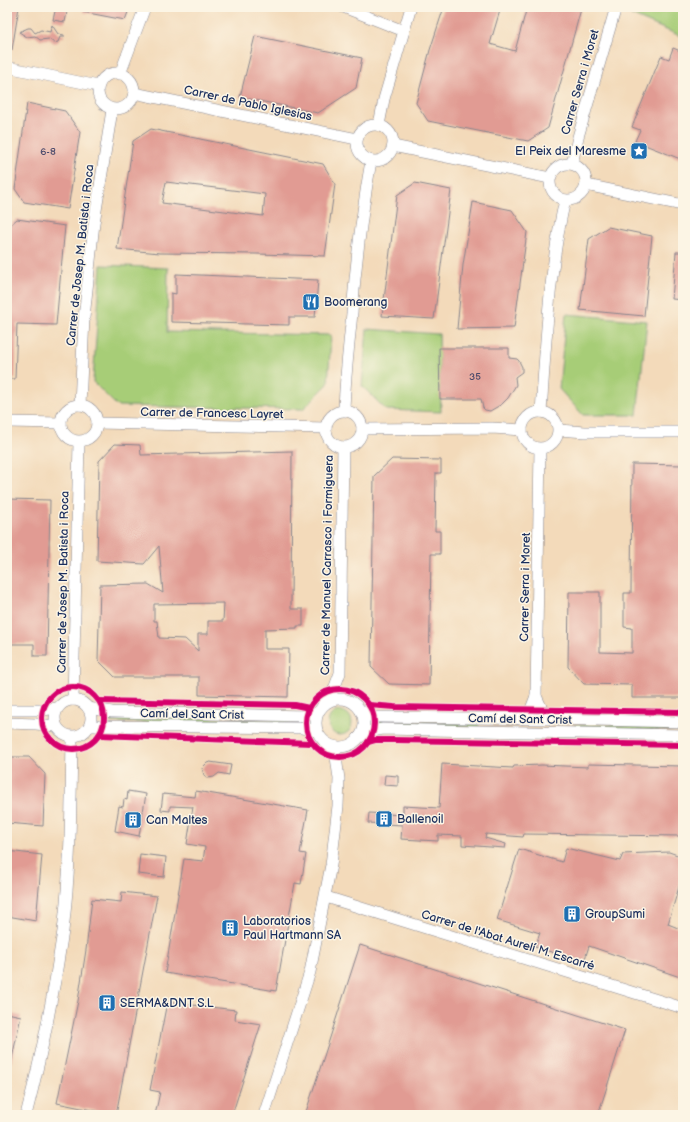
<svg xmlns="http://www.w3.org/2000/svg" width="690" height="1122" font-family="'Balsamiq Sans',sans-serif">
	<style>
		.green { fill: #a7cd77; stroke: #617e6a }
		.building { fill: #e19b93; fill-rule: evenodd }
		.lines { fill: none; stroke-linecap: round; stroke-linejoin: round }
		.minor-casing { stroke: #87848c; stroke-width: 12 }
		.minor { stroke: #fff; stroke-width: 11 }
		.cycleway-casing { stroke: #fcf5e5; stroke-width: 8 }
		.cycleway { stroke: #d6006c; stroke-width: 6 }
		.labels { text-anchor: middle; stroke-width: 3; stroke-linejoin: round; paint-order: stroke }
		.number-label { font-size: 10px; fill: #4c4a6b }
		.street-label { font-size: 12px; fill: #1b2f5e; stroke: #fcf5e5 }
		.poi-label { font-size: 12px; fill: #1b2f5e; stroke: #fcf5e5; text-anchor: start }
	</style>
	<rect width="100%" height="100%" fill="#fcf5e5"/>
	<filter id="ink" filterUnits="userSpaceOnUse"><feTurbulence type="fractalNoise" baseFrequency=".025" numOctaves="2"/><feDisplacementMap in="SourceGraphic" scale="8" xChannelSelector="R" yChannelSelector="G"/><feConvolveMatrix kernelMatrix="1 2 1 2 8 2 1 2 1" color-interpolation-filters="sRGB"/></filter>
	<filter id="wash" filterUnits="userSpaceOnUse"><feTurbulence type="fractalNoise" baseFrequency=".012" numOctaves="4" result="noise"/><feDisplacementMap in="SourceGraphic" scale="16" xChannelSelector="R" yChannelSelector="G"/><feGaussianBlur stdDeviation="0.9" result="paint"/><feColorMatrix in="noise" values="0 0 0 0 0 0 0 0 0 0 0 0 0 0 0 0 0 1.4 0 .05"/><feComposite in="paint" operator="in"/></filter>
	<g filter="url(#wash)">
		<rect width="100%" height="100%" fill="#f3daba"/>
		<g class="green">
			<path d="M651 7H679L683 9V37L631 15Z"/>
			<path d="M101 265 168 268 167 332 331 335 328 384 303 409 117 406 93 382Z"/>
			<path d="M566 314 647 321 637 415H583L559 389Z"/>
			<path d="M367 329 439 334 441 412 386 410 362 386Z"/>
			<circle cx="340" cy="723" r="12"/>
			<path d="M110 717 304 720 303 724 110 722 108 719Z"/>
			<path d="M378 721 478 723 479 724 478 727 378 725Z"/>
			<path d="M574 725H683V731L575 728Z"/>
		</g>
		<g id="blocks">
			<g class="building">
				<path d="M7 7H19L12 50 7 49Z"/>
				<path d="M56 7H68L65 22 53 20Z"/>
				<path d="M84 7H130L125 20 83 12Z"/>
				<path d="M444 7H501L490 44 515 51 527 7H573L581 9 548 128 528 141 428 121 416 103 430 50Z"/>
				<path d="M52 25 58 34 64 35V37H60L58 42 54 43 49 39 40 40 35 36 27 37 19 32 28 28H31L35 33 41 30 50 32Z"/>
				<path d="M255 36 362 58 356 88 318 113 240 97Z"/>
				<path d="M673 48 683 52V160L635 141 640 130 632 127 661 56 669 59Z"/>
				<path d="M27 103 65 111 80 132 68 209 24 202 15 189Z"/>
				<path d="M151 129 323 164 335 184 325 256 258 254 160 253 117 249 133 141ZM166 182 265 194 263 216 162 203Z"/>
				<path d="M415 183 451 190 434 319 382 316 397 195Z"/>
				<path d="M473 202 512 210 527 232 514 328 457 329 463 265Z"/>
				<path d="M17 219 65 226 56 325 17 324 15 379H7V241L9 226Z"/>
				<path d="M608 227 652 236 644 316 580 310 589 239Z"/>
				<path d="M676 252H683V300L672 299Z"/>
				<path d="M176 274 318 280 315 317H289V325L171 322V293L176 294Z"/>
				<path d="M439 348H509V358L517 359 519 361 522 367V372L515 377 516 385 508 398 502 404 490 411 485 410 483 408 481 399H440Z"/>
				<path d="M115 444 140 445 141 455 292 451 291 609H303V626H297V628L265 629V649H289L288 697 199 695V677H115L98 660 100 585 148 584 163 593 159 546 144 564 97 561 99 461ZM224 603 223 621H208V634H198V651L185 639 159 638 157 621H154V604Z"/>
				<path d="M392 459 441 460V473H436L435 531H440V554H431L429 685 389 684 371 667 374 476Z"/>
				<path d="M632 464 683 465V698H632V685L584 684 568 667 569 592H600V652L632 653V628L624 627V593H631Z"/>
				<path d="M7 499 50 500 47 656H34V644H7Z"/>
				<path d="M7 757H29L45 774 43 826 7 823Z"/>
				<path d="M210 762 231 765 229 775 219 773 214 777 208 778 204 775 202 768 207 763Z"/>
				<path d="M442 764 513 768 514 766 542 765 588 767V764L682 766 681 836 524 834 523 837 486 834 485 838 506 844 505 848 462 845V836L438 835V841L401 839 402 825 368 823 369 813 403 815V806L439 808Z"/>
				<path d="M385 775 398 776V786L384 785Z"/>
				<path d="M128 791 146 794 139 836 115 831 119 806 123 807 124 799 127 800Z"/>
				<path d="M196 791 308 810 300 853 306 854 301 884 295 883 276 991 165 973 184 859 203 861 205 847 187 844 193 807 170 806V811L161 810 163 794 195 797Z"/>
				<path d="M566 848 620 861 623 854 669 852 683 857V873L668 924 683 930V978L589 946 584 962 535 947 540 933 497 920 519 849 562 862Z"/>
				<path d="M7 851 42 855 36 921 7 916Z"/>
				<path d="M140 854 166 857 164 877 138 874Z"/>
				<path d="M122 892 157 896 116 1115 57 1103 78 1001 86 950 92 899 121 902Z"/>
				<path d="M360 945 625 1030 598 1115H305Z"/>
				<path d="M167 1002 236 1010 235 1020 261 1024 232 1115H155L160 1092 150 1090Z"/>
				<path d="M7 1013 21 1016 11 1063H7Z"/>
			</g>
		</g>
	</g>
	<g filter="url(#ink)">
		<use href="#blocks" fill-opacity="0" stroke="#87848c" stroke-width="1"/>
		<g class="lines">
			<defs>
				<g id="minor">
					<path d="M343 7 404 31"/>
					<path d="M7 67 98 86"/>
					<circle cx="116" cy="91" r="18"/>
					<path d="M120 74 145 7"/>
					<path d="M134 93 357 139"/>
					<circle cx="375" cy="143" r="18"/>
					<path d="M379 125 384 99 411 7"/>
					<path d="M393 146 550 178"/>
					<circle cx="568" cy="182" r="18"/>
					<path d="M572 164 578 137 616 7"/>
					<path d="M586 185 683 205"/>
					<circle cx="79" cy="423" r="18"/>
					<path d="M80 405 84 318 94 223 112 110"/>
					<path d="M344 410C345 378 349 345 352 313 356 262 362 211 371 161"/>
					<circle cx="344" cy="429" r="18"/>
					<circle cx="540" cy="430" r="18"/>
					<path d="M541 412C546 342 549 269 565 200"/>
					<path d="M7 422 61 423"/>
					<path d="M97 423 326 428"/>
					<path d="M362 429 492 428 522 430"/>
					<path d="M559 430 585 432H683"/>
					<path d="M540 449 536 696 542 709 553 719"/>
					<circle cx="340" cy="723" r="24"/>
					<circle cx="73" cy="718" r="18"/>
					<path d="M73 700 79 442"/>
					<path d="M323 705 334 689 340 673 343 447"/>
					<path d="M88 708 112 712 306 716 317 713"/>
					<path d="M7 710H43L57 708"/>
					<path d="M361 711 373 717H381L553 719 683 722"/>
					<path d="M520 719 531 709 536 696"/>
					<path d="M7 723 36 724 56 726"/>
					<path d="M90 726 302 728 317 731"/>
					<path d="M358 738 367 732 383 729 683 735"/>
					<path d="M326 897 683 1008"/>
					<path d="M26 1115C42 1054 54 993 63 931 71 866 71 801 72 737"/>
					<path d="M264 1115 310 972 331 865 338 806 339 779 336 757 333 750 325 743"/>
				</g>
			</defs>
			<use href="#minor" class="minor-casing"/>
			<use href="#minor" class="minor"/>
			<defs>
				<g id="cycleway">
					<circle cx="73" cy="718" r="31"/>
					<circle cx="340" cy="723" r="34"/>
					<path d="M100 701 295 705 309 708"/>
					<path d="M369 705 394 707 683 712"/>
					<path d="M99 735 311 743"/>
					<path d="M368 742 375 740H393L683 745"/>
				</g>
			</defs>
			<use href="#cycleway" class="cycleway-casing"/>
			<use href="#cycleway" class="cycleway"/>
		</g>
	</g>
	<defs>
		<symbol id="sight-square" viewBox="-11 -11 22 22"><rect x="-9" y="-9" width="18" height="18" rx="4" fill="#1f6fb2" stroke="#fcf5e5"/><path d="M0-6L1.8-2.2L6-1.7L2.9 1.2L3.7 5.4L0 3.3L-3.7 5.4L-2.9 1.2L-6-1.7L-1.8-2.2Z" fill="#fff"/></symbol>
		<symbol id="restaurant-square" viewBox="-11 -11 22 22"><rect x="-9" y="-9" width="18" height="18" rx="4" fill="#1f6fb2" stroke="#fcf5e5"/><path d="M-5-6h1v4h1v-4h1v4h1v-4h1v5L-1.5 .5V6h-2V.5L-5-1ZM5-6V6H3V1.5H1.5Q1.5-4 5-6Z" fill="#fff"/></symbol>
		<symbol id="building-square" viewBox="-11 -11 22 22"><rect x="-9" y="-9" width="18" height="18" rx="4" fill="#1f6fb2" stroke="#fcf5e5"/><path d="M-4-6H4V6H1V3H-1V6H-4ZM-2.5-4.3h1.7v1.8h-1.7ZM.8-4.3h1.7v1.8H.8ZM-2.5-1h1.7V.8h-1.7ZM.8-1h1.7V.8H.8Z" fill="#fff"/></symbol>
	</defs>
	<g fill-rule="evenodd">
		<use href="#sight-square" x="629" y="141" width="20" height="20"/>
		<use href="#restaurant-square" x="301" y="292" width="20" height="20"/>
		<use href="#building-square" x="374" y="809" width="20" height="20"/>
		<use href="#building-square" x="123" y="810" width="20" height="20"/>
		<use href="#building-square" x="562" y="904" width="20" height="20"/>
		<use href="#building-square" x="220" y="918" width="20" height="20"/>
		<use href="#building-square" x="97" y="993" width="20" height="20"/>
	</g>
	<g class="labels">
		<g class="number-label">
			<text x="48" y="155">6-8</text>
			<text x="475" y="380">35</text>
		</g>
		<g class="street-label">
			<text transform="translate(580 82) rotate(-74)" y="4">Carrer Serra i Moret</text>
			<text transform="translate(248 103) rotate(12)" y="4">Carrer de Pablo Iglesias</text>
			<text transform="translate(80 255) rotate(-84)" y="4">Carrer de Josep M. Batista i Roca</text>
			<text transform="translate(212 413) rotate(1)" y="4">Carrer de Francesc Layret</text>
			<text transform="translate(327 565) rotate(-89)" y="4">Carrer de Manuel Carrasco i Formiguera</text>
			<text transform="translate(63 582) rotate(-89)" y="4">Carrer de Josep M. Batista i Roca</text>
			<text transform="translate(525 587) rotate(-89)" y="4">Carrer Serra i Moret</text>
			<text transform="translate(192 714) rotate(1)" y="4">Camí del Sant Crist</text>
			<text transform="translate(520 719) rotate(1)" y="4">Camí del Sant Crist</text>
			<text transform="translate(508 940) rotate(17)" y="4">Carrer de l'Abat Aurelí M. Escarré</text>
		</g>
		<g class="poi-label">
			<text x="626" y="155" text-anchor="end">El Peix del Maresme</text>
			<text x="324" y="306">Boomerang</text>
			<text x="397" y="823">Ballenoil</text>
			<text x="146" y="824">Can Maltes</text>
			<text x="585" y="918">GroupSumi</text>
			<text x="243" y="925">Laboratorios<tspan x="243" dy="14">Paul Hartmann SA</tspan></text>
			<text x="120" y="1007">SERMA&amp;DNT S.L</text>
		</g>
	</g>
	<rect width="690" height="1122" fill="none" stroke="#fcf5e5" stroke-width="24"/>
</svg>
